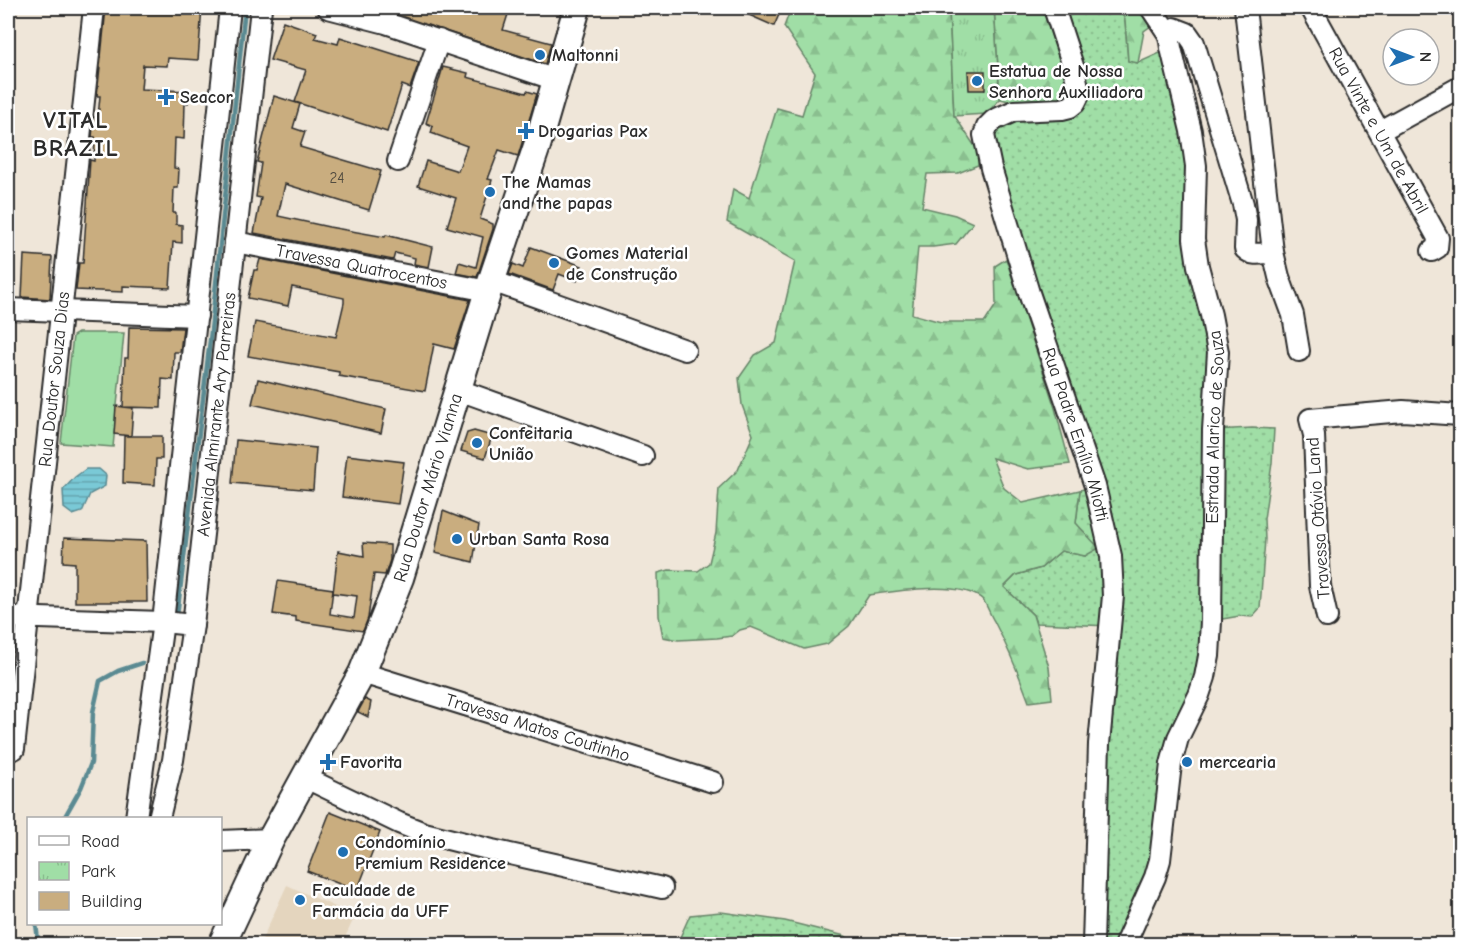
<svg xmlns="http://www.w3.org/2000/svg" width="1468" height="952" font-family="'Comic Neue',sans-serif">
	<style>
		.built { fill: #e4d5be }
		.grass { fill: url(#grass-dots); stroke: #668468; stroke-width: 1.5 }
		.forest { fill: url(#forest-firs); stroke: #668468; stroke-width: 1.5 }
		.park { fill: url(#park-tufts); stroke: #668468; stroke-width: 1.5 }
		.pitch { fill: #a0dea6; stroke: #668468; stroke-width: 1.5 }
		.water { fill: url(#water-rules); stroke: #5a8a92; stroke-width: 1.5 }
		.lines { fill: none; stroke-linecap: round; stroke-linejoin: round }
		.stream { stroke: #5a8a92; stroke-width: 4.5 }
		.building { fill: #c9ad7f; stroke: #2b2b2b; stroke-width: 1.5 }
		.minor-casing { stroke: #2b2b2b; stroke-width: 24 }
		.major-casing { stroke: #2b2b2b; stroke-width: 30 }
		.minor { stroke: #fff; stroke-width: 20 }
		.major { stroke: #fff; stroke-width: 26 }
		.poi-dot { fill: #1f6fb2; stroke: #fff; stroke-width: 2 }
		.labels { text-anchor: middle; stroke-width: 5; stroke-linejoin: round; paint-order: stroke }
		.number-label { font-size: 15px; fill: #524c40 }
		.poi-label { font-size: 18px; font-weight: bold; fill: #2b2b2b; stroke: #fff; text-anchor: start }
		.street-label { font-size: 18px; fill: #2b2b2b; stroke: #fff }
		.district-label { font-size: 24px; font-weight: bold; letter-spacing: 1.5px; fill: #2b2b2b; stroke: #fff }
	</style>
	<defs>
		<pattern id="grass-dots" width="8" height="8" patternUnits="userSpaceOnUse" patternTransform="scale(1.5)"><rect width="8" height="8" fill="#a0dea6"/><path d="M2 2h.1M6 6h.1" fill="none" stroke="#8abf8f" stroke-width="1.8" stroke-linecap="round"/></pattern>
		<pattern id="forest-firs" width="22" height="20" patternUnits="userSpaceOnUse" patternTransform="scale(1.5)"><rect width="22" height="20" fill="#a0dea6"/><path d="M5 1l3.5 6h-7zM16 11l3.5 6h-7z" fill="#8abf8f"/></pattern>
		<pattern id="park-tufts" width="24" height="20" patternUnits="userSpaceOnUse" patternTransform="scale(1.5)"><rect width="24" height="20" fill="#a0dea6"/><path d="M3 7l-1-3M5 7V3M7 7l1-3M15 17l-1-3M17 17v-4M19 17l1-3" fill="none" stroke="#8abf8f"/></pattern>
		<pattern id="water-rules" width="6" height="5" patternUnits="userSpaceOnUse" patternTransform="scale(1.5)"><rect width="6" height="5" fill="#7ac9d6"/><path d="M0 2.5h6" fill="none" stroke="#64a3ae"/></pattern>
	</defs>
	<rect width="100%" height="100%" fill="#efe6d9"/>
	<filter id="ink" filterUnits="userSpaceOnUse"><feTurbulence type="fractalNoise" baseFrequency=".0167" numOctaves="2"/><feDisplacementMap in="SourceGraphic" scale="12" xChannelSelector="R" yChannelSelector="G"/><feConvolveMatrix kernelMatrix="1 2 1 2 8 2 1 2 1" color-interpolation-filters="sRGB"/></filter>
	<g filter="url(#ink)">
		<path class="built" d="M287 885 355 916 342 944H260Z"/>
		<g class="grass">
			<path d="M1054 8H1119L1125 19 1128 61 1138 63 1171 48 1204 290 1214 430 1252 428 1274 429 1272 463 1264 519 1265 539 1260 608 1252 617 1240 616 1211 621 1168 797 1125 944H1093L1111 626 1036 623 1033 615 1004 587 1016 575 1041 568 1061 551 1085 556 1076 523 1080 490 1094 486 987 127 1075 103Z"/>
			<path d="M721 912 785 921 845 936 856 944H677L690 915Z"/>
		</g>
		<g class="forest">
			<path d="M791 8H949L954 115 978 151V165L958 173 927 174 922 207 955 215 973 223 956 244 933 247H918L912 314 941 322H985L996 305 995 266 1006 259 1055 408 1070 464 1028 469 992 458 1004 488 1023 503 1080 490 1076 523 1099 548 1085 556 1061 551 1041 568 1016 575 1004 587 1033 615 1049 667 1052 699 1029 702C1019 674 1008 648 994 621 990 615 987 605 983 600 962 580 895 591 869 595L849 626 827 644 804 649 751 627 740 630 732 636 717 638 678 640 663 637 659 616 658 573 669 570 698 571 709 563 716 533 719 488 738 470 753 435 742 405 739 378 755 355 776 343 795 261 727 222 733 189 749 198 777 108 802 115 815 73 784 27Z"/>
			<path d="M994 8H1043C1050 39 1066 67 1071 99L1021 104 1000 99Z"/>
			<path d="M1119 8H1165L1155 23 1144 31 1138 63 1128 61 1125 20Z"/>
		</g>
		<path class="park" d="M949 8H994L1000 99 986 114 954 116Z"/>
		<path class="pitch" d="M78 333H124L113 447 61 443 73 336Z"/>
		<path class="water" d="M86 469H99L106 475 105 486 90 494 82 512 73 515 64 508 63 490 75 477Z"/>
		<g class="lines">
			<g class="stream">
				<path d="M177 616 210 340 245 8"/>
				<path d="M64 818 81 788 91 763 93 712 100 681 118 671 142 663"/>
				<path d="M36 924 38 940 40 944"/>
			</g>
		</g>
		<g class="building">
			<path d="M106 8H202L198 60 168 58 167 66 143 65 141 89 189 91 188 103H185L184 139 175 138 174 168 179 169 178 188H174L173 213H176V224L182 225V243L173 242 170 288 123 286V292L76 290 79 263H83L90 160 94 161 95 137H92L94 117H98L100 96H97Z"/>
			<path d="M374 8H510L503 30 551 43 545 64Z"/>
			<path d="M733 8H782L774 26Z"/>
			<path d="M283 21 317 33 315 38 338 44 340 37 419 62 410 88 402 85 387 132 295 102 306 70 270 60Z"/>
			<path d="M443 67 468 73 467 77 526 93 527 91 537 94 518 156 499 150 488 179 492 180 480 219 493 224V229L477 277 456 273 459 262 476 267 483 237 447 227 456 198 418 186 426 161 458 171 467 146 431 133 433 126 426 123Z"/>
			<path d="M968 71H985V90H969Z"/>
			<path d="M274 96 300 104 293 128 305 132 300 147 381 171 369 210 285 184 278 216 329 227 385 237 386 235 433 247 429 267 414 264 415 258 395 253 393 260 254 233 261 198 256 197 261 163 257 162Z"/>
			<path d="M531 247 582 266 577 281 559 274 553 290 509 274 513 264 523 268Z"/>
			<path d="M24 255 52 257 50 299 22 297Z"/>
			<path d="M260 259 470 300 454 349 434 344 425 391 339 376V372L248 356 255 322 336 337 344 303V298L292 287 288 306 248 298 254 270H257Z"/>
			<path d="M129 327 183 328 180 352H174L173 380 162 379 161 408 123 407 133 408 131 436 114 434 116 406 123 407 125 358H128Z"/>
			<path d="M258 379 386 409 381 433 252 404Z"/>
			<path d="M474 431 492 436 485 458 461 451 467 433Z"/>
			<path d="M124 436H162V459H156L155 485 123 483Z"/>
			<path d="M236 440 316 448 313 490 232 483Z"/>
			<path d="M347 455 404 462 398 504 342 497Z"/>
			<path d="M443 511 479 525 473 562 435 553Z"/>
			<path d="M64 538 146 541 147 602H75V563L63 562Z"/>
			<path d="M363 543 390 545V560L385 575 374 574 368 618 363 631 296 621V617L273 614 278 581 333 589 330 614 354 618 357 596 333 593 338 551 364 556Z"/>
			<path d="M365 699 371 702 368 717 358 712Z"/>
			<path d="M330 812 380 832 357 891 307 871Z"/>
		</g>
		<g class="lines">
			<defs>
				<g id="minor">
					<path d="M328 8 386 23 556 80"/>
					<path id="s1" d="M1054 8 1074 69 1078 87V97L1075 103 1070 107 1062 109 1014 111 994 120 987 127 984 135 991 168 1029 293 1095 486 1111 556 1113 596 1099 744 1093 944"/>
					<path d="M1151 8 1169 35"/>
					<path d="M1245 8 1273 252 1279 277 1293 315 1299 351"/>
					<path id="s2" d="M1311 8 1438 238 1437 248 1432 251"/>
					<path d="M1380 131 1460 87"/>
					<path d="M398 161 439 40"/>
					<path id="s3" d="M235 242 488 291"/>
					<path d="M492 281 685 350"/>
					<path d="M8 309 197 316"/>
					<path d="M459 390 643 456"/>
					<path d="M8 617 163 622 193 625"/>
					<path d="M1327 617 1320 586 1314 435 1310 419 1403 411 1460 415"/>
					<path id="s4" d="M362 673 713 782"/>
					<path id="s5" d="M14 749 94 8"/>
					<path d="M306 778 399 823 424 833 492 850 662 888"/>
					<path d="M136 818 163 622 230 8"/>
					<path id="s6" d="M159 818 173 760 193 625 261 8"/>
					<path d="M220 841 271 839"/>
					<path id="s7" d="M1125 944 1155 877 1160 860 1171 764 1178 738 1199 695 1205 677 1209 656 1211 621 1213 430 1218 352 1211 315 1198 266 1194 239 1196 166 1191 131 1171 48 1169 35 1174 28 1187 33 1194 43 1243 204 1246 220 1245 249C1253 257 1263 253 1273 252"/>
				</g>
				<g id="major">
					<path id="s8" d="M222 944 271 839 362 673 400 578 488 291 537 146 577 8"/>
				</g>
			</defs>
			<use href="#minor" class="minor-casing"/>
			<use href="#major" class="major-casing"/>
			<use href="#minor" class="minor"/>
			<use href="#major" class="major"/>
		</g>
	</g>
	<g class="poi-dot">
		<circle cx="540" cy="55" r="6"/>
		<circle cx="977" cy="81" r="6"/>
		<path d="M163 88h6v6h6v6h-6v6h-6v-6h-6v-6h6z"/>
		<path d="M523 122h6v6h6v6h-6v6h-6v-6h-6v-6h6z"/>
		<circle cx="490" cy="192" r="6"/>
		<circle cx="554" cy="263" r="6"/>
		<circle cx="477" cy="443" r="6"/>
		<circle cx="457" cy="539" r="6"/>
		<path d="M325 753h6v6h6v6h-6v6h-6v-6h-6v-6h6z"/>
		<circle cx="1187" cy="762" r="6"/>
		<circle cx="343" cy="852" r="6"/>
		<circle cx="300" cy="900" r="6"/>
	</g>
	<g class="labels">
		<g class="number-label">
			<text x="337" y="183">24</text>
		</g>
		<g class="poi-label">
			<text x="552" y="61">Maltonni</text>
			<text x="989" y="77">Estatua de Nossa<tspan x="989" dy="21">Senhora Auxiliadora</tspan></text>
			<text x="180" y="103">Seacor</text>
			<text x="538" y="137">Drogarias Pax</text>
			<text x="502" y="188">The Mamas<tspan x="502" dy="21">and the papas</tspan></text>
			<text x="566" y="259">Gomes Material<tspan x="566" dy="21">de Construção</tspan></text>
			<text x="489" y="439">Confeitaria<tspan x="489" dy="21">União</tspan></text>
			<text x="469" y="545">Urban Santa Rosa</text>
			<text x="340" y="768">Favorita</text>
			<text x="1199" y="768">mercearia</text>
			<text x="355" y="848">Condomínio<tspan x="355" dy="21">Premium Residence</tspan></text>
			<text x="312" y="896">Faculdade de<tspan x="312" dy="21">Farmácia da UFF</tspan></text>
		</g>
		<g class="street-label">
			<text dy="6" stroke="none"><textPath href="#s2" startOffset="140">Rua Vinte e Um de Abril</textPath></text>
			<text dy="6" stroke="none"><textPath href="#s3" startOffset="129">Travessa Quatrocentos</textPath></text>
			<text dy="6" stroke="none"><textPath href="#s5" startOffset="372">Rua Doutor Souza Dias</textPath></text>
			<text dy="6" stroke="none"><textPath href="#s6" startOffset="408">Avenida Almirante Ary Parreiras</textPath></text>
			<text dy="6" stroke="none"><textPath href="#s7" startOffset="532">Estrada Alarico de Souza</textPath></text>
			<text dy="6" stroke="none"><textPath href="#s1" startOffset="516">Rua Padre Emílio Miotti</textPath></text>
			<text dy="6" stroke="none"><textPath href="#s8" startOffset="502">Rua Doutor Mário Vianna</textPath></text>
			<text transform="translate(1318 518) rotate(-94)" y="6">Travessa Otávio Land</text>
			<text dy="6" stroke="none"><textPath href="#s4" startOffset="184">Travessa Matos Coutinho</textPath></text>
		</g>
		<g class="district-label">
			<text x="76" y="128">VITAL<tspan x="76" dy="28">BRAZIL</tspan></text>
		</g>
	</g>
	<rect width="1468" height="952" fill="none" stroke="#fff" stroke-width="30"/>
	<rect x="15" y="15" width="1438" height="922" fill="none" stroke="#2b2b2b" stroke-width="2" filter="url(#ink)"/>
	<rect x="27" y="817" width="195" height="108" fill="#ffffff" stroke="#aaaaaa" stroke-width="1.5"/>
	<rect x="39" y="836" width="30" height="9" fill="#ffffff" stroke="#aaaaaa" stroke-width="1.5"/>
	<text x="81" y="847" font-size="18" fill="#2b2b2b">Road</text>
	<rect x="39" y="862" width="30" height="18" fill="url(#park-tufts)" stroke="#aaaaaa" stroke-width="1.5"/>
	<text x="81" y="877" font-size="18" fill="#2b2b2b">Park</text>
	<rect x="39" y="892" width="30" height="18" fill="#c9ad7f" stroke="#aaaaaa" stroke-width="1.5"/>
	<text x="81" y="907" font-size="18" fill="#2b2b2b">Building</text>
	<g transform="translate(1411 57) rotate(90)"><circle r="28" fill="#ffffff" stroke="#aaaaaa" stroke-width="1.5"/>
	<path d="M0-4.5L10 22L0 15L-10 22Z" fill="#1f6fb2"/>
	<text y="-9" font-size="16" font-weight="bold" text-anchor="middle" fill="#2b2b2b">N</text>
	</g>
</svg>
